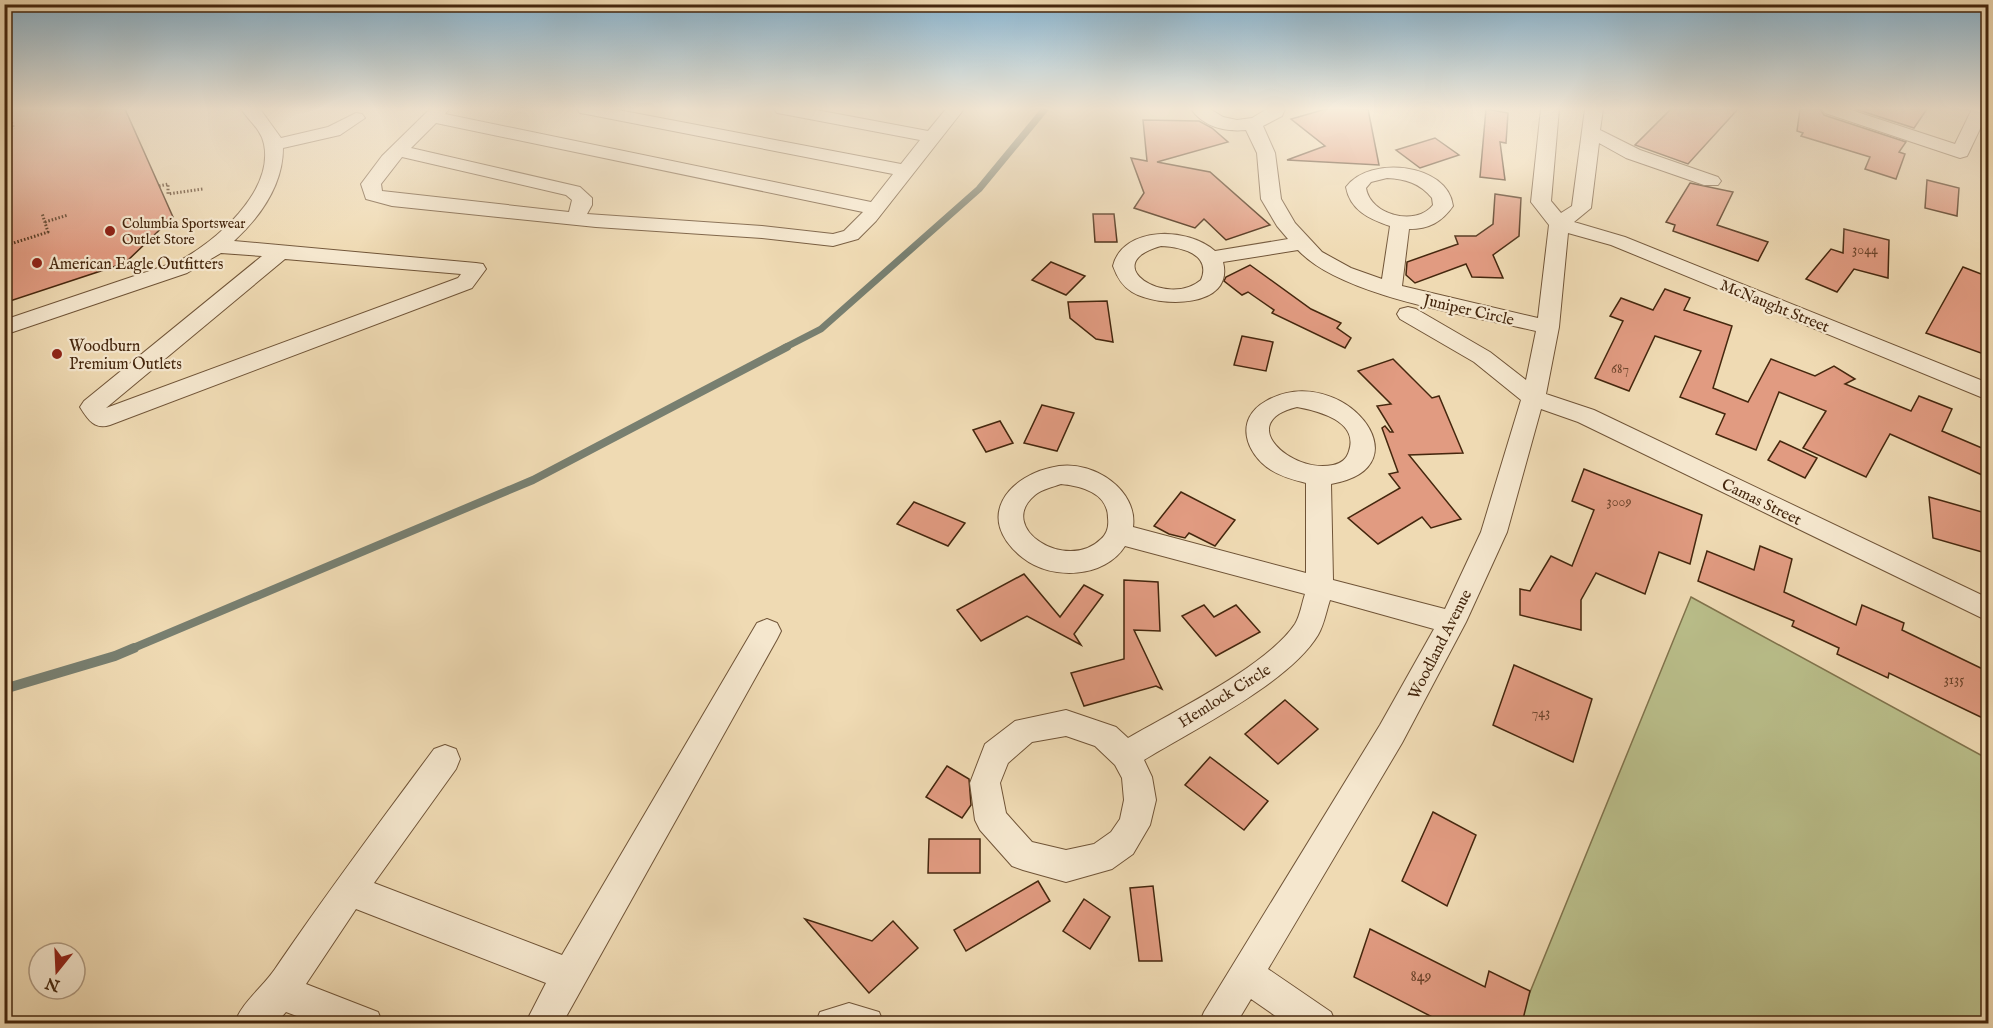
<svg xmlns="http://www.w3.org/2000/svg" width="1993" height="1028" font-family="'IM FELL English',serif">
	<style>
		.green { fill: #babf8b; stroke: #80734c; stroke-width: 1.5 }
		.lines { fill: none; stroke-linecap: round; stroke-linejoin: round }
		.stream-far2 { stroke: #787f70; stroke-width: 7 }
		.stream-far1 { stroke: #787f70; stroke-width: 8 }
		.stream { stroke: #787f70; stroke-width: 10 }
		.building { fill: #e19b81; stroke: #45270e; stroke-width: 1.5 }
		.minor-casing { stroke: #705437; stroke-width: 2 }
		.path { stroke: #45270e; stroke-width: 3; stroke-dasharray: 1.5 2; stroke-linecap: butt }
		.minor { fill: #f5e7ce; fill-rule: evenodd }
		.poi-dot { fill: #8f2418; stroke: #f5e7ce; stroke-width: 2 }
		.labels { text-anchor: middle; stroke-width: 4.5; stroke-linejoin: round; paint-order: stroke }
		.far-poi-label { font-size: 14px; fill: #45270e; stroke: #f5e7ce; text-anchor: start }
		.number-label { font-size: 14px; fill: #6c442b }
		.poi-label { font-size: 16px; fill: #45270e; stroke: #f5e7ce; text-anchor: start }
		.street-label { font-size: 16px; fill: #45270e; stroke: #f5e7ce }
		.near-number-label { font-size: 16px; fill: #6c442b }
	</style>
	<rect width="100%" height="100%" fill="#efdab3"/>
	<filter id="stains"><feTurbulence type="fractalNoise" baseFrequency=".00333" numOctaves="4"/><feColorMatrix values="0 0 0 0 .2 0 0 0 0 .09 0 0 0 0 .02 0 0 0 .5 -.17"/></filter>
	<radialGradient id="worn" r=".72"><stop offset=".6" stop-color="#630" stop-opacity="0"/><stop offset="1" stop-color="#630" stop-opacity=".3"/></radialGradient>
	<path class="green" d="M1691 597 1988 759V1023L1517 1024Z"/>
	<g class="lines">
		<path class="stream-far2" d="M784 348 821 329 979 189 1045 109"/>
		<path class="stream-far1" d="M131 649 533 480 787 347"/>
		<path class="stream" d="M4 689 115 656 134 648"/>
	</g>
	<g class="building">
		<path d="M4 109H125L173 217 125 263 4 303Z"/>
		<path d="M1326 109H1368L1379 165 1287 160 1325 146 1291 119Z"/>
		<path d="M1486 109 1508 113 1506 143 1500 142 1505 180 1480 177Z"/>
		<path d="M1671 109H1738L1688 164 1635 145Z"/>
		<path d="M1800 109H1820L1824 115 1906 142 1899 152 1905 154 1896 179 1865 169 1870 157 1801 136 1803 133 1797 131Z"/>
		<path d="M1855 109H1927L1914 128Z"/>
		<path d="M1143 120 1199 121 1212 128 1228 142 1157 162 1210 172 1270 225 1226 240 1204 219 1195 228 1134 208 1144 193 1131 158 1147 161Z"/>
		<path d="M1435 138 1459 155 1420 168 1396 150Z"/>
		<path d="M1927 180 1959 188 1957 216 1925 208Z"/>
		<path d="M1690 183 1733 192 1717 225 1768 242 1758 261 1673 231 1675 225 1666 222Z"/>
		<path d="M1495 194 1521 198 1519 236 1493 255 1503 278 1472 277 1466 264 1415 283 1406 275 1407 262 1458 244 1455 236H1476L1493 224Z"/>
		<path d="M1093 214H1114L1117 242H1095Z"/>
		<path d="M1844 229 1889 240 1888 278 1854 269 1837 292 1806 279 1831 249 1843 253Z"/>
		<path d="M1051 262 1085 276 1066 295 1032 280Z"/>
		<path d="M1250 265 1311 309 1341 323 1337 328 1351 338 1345 348 1272 313 1274 310 1248 292 1242 295 1224 281 1226 277Z"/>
		<path d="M1963 267 1989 277V356L1926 333Z"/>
		<path d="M1665 289 1690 298 1684 310 1732 326 1713 388 1748 402 1771 359 1815 376 1834 366 1855 379 1845 384 1911 411 1919 396 1952 409 1942 431 1989 451V478L1890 434 1866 477 1803 448 1826 411 1779 392 1756 450 1716 434 1725 414 1680 397 1701 351 1655 336 1629 391 1595 378 1623 321 1610 316 1621 298 1653 310Z"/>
		<path d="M1107 301 1113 342 1096 339 1070 318 1068 302Z"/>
		<path d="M1242 336 1273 342 1266 371 1234 365Z"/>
		<path d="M1393 359 1432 398 1439 396 1463 453 1409 455 1461 519 1431 528 1422 517 1378 544 1348 518 1400 488 1389 474 1398 472 1382 428 1385 426 1390 432H1393L1377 406 1391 404 1358 371Z"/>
		<path d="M1042 405 1074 413 1057 451 1024 443Z"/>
		<path d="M1000 421 1013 443 986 452 973 430Z"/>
		<path d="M1780 441 1817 458 1805 478 1768 460Z"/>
		<path d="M1584 469 1702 515 1690 564 1659 552 1645 594 1596 573 1581 600V630L1520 615V589L1530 591 1551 556 1572 566 1594 510 1572 501Z"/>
		<path d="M1181 492 1235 520 1215 546 1189 533 1185 538 1169 534 1154 526Z"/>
		<path d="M1929 497 1989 514V554L1933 538Z"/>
		<path d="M914 502 965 523 948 546 897 524Z"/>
		<path d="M1760 546 1792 559 1784 592 1856 625 1862 605 1904 623 1902 630 1989 672V721L1889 673 1888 678 1837 654 1839 648 1792 626 1794 621 1698 581 1707 551 1754 570Z"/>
		<path d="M1024 574 1060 617 1084 585 1103 595 1074 634 1081 645 1027 616 981 641 957 610Z"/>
		<path d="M1124 580 1158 582 1160 631 1134 630 1162 689 1156 686 1084 706 1071 673 1124 659Z"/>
		<path d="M1204 605 1214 617 1236 605 1260 632 1216 656 1182 616Z"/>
		<path d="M1514 665 1592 699 1573 762 1493 725Z"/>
		<path d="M1285 700 1318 729 1278 764 1245 734Z"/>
		<path d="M1210 757 1268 801 1244 830 1185 785Z"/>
		<path d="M947 766 969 779 971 805 962 818 926 797Z"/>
		<path d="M1433 812 1476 835 1447 906 1402 881Z"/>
		<path d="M929 839H980V873H928Z"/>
		<path d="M1038 881 1050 901 966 951 954 930Z"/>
		<path d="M1153 886 1162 961H1139L1130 888Z"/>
		<path d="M1084 899 1110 917 1090 949 1063 931Z"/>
		<path d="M805 919 872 941 893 921 918 948 869 993Z"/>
		<path d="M1370 929 1485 987 1489 971 1530 991 1522 1023H1444L1354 977Z"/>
	</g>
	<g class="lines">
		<defs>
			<g id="minor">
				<path d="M241 109H260L281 138 328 127 356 113 362 114 365 118 340 135 283 148C283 185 260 217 234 241L476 263 483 264 486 269 472 288 110 425C95 430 88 420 80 407L84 401 262 256 221 253 187 273 4 335V320L179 261C215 242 274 192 264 144 261 129 249 121 241 109ZM285 259 461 274 458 278 106 408Z"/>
				<path d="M430 109H449L445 114 871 202 893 174 586 114 580 113 577 109H613L901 164 920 140 783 114 777 113 774 109H811L928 131 946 109H964L876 221 858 239 833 246 762 238 596 227 392 206 366 199 361 184 382 156ZM436 123 863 212 844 231 833 234 762 226 587 214 592 205V198L580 187 411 148ZM402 157 566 195 572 200 569 212 382 191 381 184Z"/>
				<path d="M1191 109H1210L1223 117 1237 120 1252 118 1267 109H1285L1282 116 1263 126 1275 153 1281 199 1295 223 1322 252 1351 268 1382 279 1390 226C1369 219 1350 210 1346 187 1369 155 1448 163 1453 206 1442 222 1429 229 1409 229L1402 286 1538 318 1549 225 1531 202 1541 109H1559L1551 201 1561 213 1572 206 1585 109H1603L1600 130 1640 150 1718 177 1721 181 1718 185H1704L1626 158 1599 143 1591 208 1574 222 1625 237 1988 383V400L1611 245 1568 233 1559 327 1546 394 1594 410 1988 598V621L1578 422 1541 409 1507 532 1466 622 1402 743 1268 969 1331 1012 1336 1024H1287L1251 999 1236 1024H1199L1204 1012 1380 725 1434 629 1330 600C1326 612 1324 625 1318 635 1289 683 1193 730 1144 760L1152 777 1156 800 1150 825 1133 854 1112 869 1066 882 1023 870 1012 866 980 830 975 820 970 783 985 744 1015 721 1066 710 1116 727 1128 738C1173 712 1267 666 1295 624 1300 616 1302 603 1305 594L1125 546C1105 578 1052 581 1023 558 973 519 1007 474 1059 466 1094 461 1138 490 1133 527L1306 573V483C1294 480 1282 477 1271 470 1245 453 1234 419 1266 401 1341 359 1430 467 1331 484L1333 580 1445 609 1481 532 1521 400 1474 362 1400 319 1397 314 1400 309 1408 307 1416 309 1490 352 1526 380 1536 331C1473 316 1341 297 1298 250L1223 262C1235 309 1158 308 1132 292 1122 286 1117 277 1113 266 1123 225 1189 227 1215 251L1288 239 1277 226 1261 199 1257 153 1246 130C1225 132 1204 127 1191 109ZM1387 178C1405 179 1420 183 1432 198L1433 205C1416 227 1370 215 1366 188L1371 182ZM1161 246C1181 247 1212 254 1201 280 1167 309 1096 264 1161 246ZM1297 407C1318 411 1359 421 1349 451 1347 459 1340 464 1333 465 1291 474 1234 422 1297 407ZM1061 484C1081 486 1108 493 1108 518 1109 526 1107 534 1101 539 1067 573 995 528 1035 495 1042 489 1053 487 1061 484ZM1066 736 1095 746 1115 765 1122 778 1124 800 1120 819 1111 832 1094 844 1066 850 1032 842 1006 813 1000 783 1008 763 1032 742Z"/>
				<path d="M1822 109H1848L1955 144 1972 109H1988V112L1969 152 1967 156 1960 158 1825 113Z"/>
				<path d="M767 619 777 623 781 631 777 639 562 1024H525L546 983 356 909 306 984 378 1012 383 1024H318L286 1012 275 1024H234C242 1002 262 988 275 969 326 894 380 822 434 749L445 745 456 749 460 759 456 769 374 883 562 955 757 623Z"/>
				<path d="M849 1003 879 1012 884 1024H815L820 1012Z"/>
			</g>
		</defs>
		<use href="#minor" class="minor-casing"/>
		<g class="path">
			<path d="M7 109 14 129"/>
			<path d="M159 186 168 184V194L203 189"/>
			<path d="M45 222 68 215"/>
			<path d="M4 246 48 232 42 213"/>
		</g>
		<use href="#minor" class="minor"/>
	</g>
	<linearGradient id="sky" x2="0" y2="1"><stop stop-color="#89b6d2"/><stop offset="0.43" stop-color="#f8eedd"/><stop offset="1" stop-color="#f8eedd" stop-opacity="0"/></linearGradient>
	<rect width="1993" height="253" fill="url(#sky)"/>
	<g class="poi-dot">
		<circle cx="110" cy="231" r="6"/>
		<circle cx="37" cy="263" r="6"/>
		<circle cx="57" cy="354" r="6"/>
	</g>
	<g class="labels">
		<g class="far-poi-label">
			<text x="122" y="228">Columbia Sportswear<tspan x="122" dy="16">Outlet Store</tspan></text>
		</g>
		<g class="number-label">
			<text x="1865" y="254">3044</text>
			<text x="1620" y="373">687</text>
			<text x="1619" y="506">3009</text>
			<text x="1954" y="684">3135</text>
			<text x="1541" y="717">743</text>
		</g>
		<g class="poi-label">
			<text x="49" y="269">American Eagle Outfitters</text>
			<text x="69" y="351">Woodburn<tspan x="69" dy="18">Premium Outlets</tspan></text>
		</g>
		<g class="street-label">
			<text transform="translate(1775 305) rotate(22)" y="6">McNaught Street</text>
			<text transform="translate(1469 309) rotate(13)" y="6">Juniper Circle</text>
			<text transform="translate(1762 501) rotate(26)" y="6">Camas Street</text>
			<text transform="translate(1439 644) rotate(-63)" y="6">Woodland Avenue</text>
			<text transform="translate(1224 695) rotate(-32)" y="6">Hemlock Circle</text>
		</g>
		<g class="near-number-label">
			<text x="1421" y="981">849</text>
		</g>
	</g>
	<rect width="1993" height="1028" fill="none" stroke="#efdab3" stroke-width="24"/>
	<rect x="6" y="6" width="1981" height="1016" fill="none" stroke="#45270e" stroke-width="3"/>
	<rect x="12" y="12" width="1969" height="1004" fill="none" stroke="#45270e" stroke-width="1.5"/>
	<g transform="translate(57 971) rotate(198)"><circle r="28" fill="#f5e7ce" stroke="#af9a81" stroke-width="1.5"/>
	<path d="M0-4.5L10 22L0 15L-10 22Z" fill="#8f2418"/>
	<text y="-9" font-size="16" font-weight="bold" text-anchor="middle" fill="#45270e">N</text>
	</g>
	<rect width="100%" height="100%" filter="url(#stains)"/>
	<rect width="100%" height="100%" fill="url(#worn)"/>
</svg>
